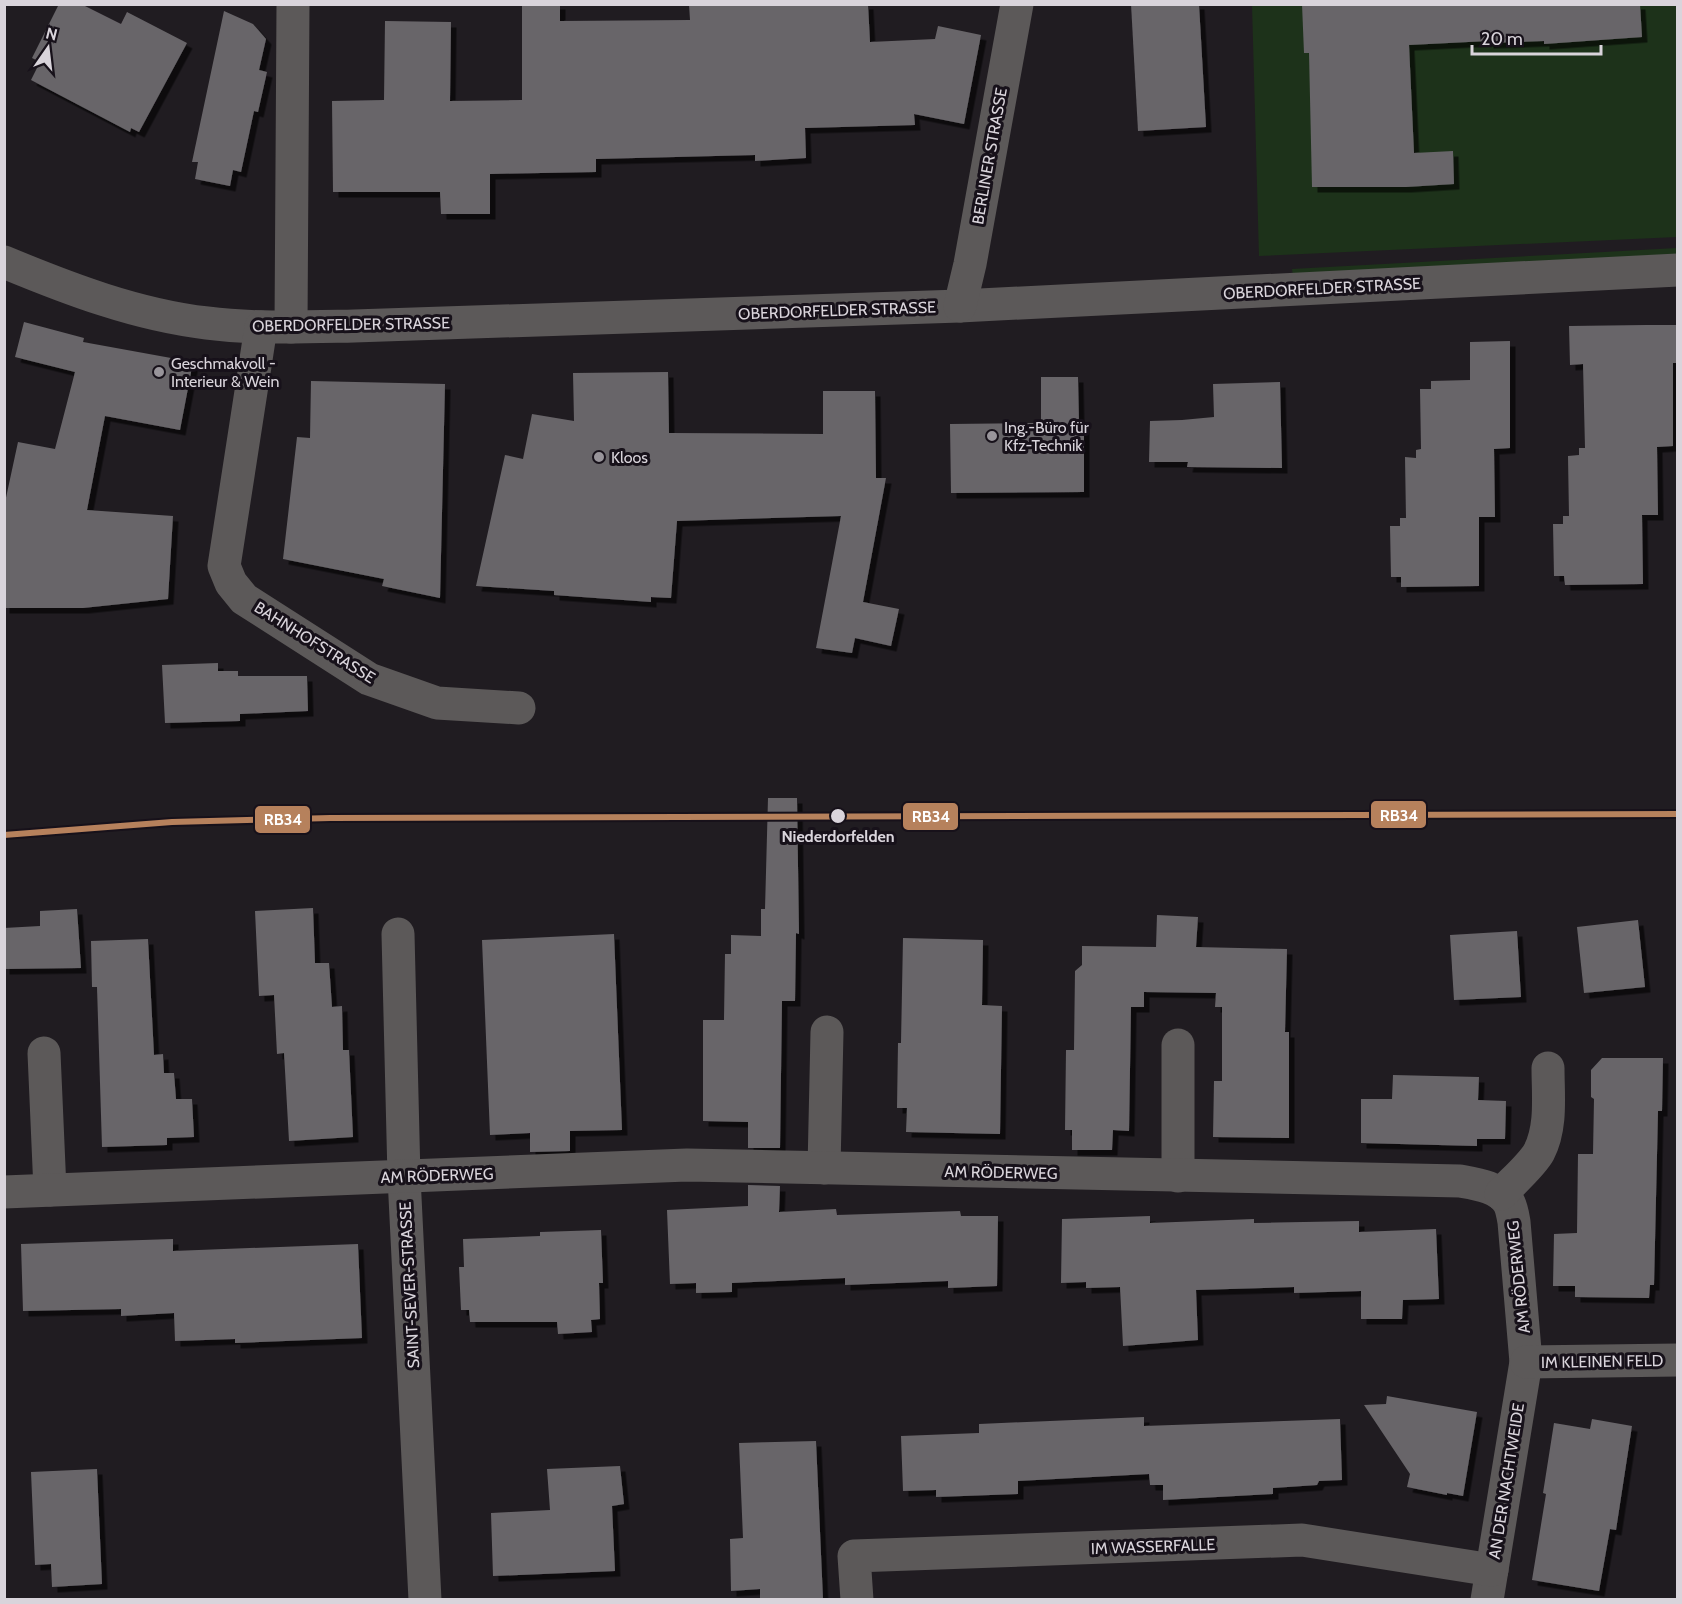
<svg xmlns="http://www.w3.org/2000/svg" width="1682" height="1604" font-family="Cabin,sans-serif">
	<style>
		.green { fill: #1d321a }
		.building { fill: #686569; filter: url(#shadow) }
		.lines { fill: none; stroke-linecap: round; stroke-linejoin: round }
		.minor { stroke: #5c5959; stroke-width: 33 }
		.rail-1-casing { stroke: #17111a; stroke-width: 10 }
		.rail-1 { stroke: #b6815c; stroke-width: 6 }
		.poi-dot { fill: #98949a; stroke: #17111a; stroke-width: 2 }
		.stop-dot { fill: #d9d4db; stroke: #17111a; stroke-width: 2 }
		.labels { text-anchor: middle; stroke-width: 6; stroke-linejoin: round; paint-order: stroke }
		.street-label { font-size: 16px; fill: #d9d4db; stroke: #17111a }
		.poi-label { font-size: 16px; fill: #d9d4db; stroke: #17111a; text-anchor: start }
		.stop-label { font-size: 16px; font-weight: bold; fill: #d9d4db; stroke: #17111a }
		.line-badge { stroke: #17111a; stroke-width: 2 }
		.badge-label { font-size: 16px; text-anchor: middle; font-weight: bold; fill: #fff }
	</style>
	<defs>
		<filter id="shadow"><feDropShadow dx="5.5" dy="5.5" stdDeviation="0" flood-color="#0009"/></filter>
	</defs>
	<rect width="100%" height="100%" fill="#201c21"/>
	<g class="green">
		<path d="M1252 5H1677V237L1259 256Z"/>
		<path d="M1677 248V254L1293 276 1292 269Z"/>
	</g>
	<g class="building">
		<path d="M59 4H81L121 24 127 12 187 43 139 132 131 128 130 132 31 80 40 62 32 58Z"/>
		<path d="M522 4H560V21L690 20 689 4H868L870 42 935 39 938 26 981 35 964 124 914 114 915 125 805 128 806 158 755 161V155L596 159V172L490 174V214H441L440 192H333L332 101 384 100 385 21 451 22 450 101 522 100Z"/>
		<path d="M1131 4H1199L1206 127 1138 131Z"/>
		<path d="M1302 4H1640L1642 37 1544 44V41L1488 43V41L1409 45 1414 153 1453 151 1454 184 1406 187H1312L1309 53H1304Z"/>
		<path d="M224 11 253 24 266 39 259 70 267 72 258 112 254 111 241 172 233 170 230 186 195 179 198 162H192Z"/>
		<path d="M24 322 84 338 83 342 193 362 180 430 105 416 87 510 173 516 168 599 83 608H4V507L18 442 55 449 75 372 15 357Z"/>
		<path d="M1646 325H1677V363H1673V446L1657 447 1658 515H1642L1643 584 1565 585 1564 576H1554L1553 524H1563V516H1569L1568 456 1579 455V448H1585L1583 364 1570 365 1569 326Z"/>
		<path d="M1510 341V448L1494 449 1495 517H1479V586L1401 587V577H1391L1390 526H1400V518H1406L1405 457 1416 458V450L1421 449 1420 389H1431V381L1470 380V342Z"/>
		<path d="M668 372 669 433 823 434V391H875L876 478H886L863 602 899 609 891 646 855 638 852 653 816 648 841 516 677 521 671 598 651 597V602L554 595V591L476 586 505 455 523 459 532 414 574 421 573 373Z"/>
		<path d="M1041 377H1078L1079 423H1084V492L951 493 950 424 1041 423Z"/>
		<path d="M311 381 445 384 440 598 382 586 384 579 283 559 297 437 310 438Z"/>
		<path d="M1280 382 1282 468 1187 467 1188 462H1149L1150 421 1182 420 1214 417 1213 384Z"/>
		<path d="M218 663V671H238V676H307L308 711 240 714V721L165 723 162 665Z"/>
		<path d="M768 798H797L799 934 796 933 795 1001H782L780 1148H748V1122L703 1121V1020H724L725 954H731V935L761 936V909H765Z"/>
		<path d="M313 908 315 963H329L332 1007 342 1006 343 1050H349L353 1137 289 1141 284 1053 277 1054 274 995 259 996 255 911Z"/>
		<path d="M77 909 81 968 4 969V928L40 926V911Z"/>
		<path d="M1157 915 1198 917 1196 947 1287 949 1285 1032H1289V1138L1213 1137 1214 1081H1222V1007H1215L1216 993 1144 992V1007H1131L1129 1131 1113 1130 1112 1150H1072V1130H1065L1066 1050H1074L1075 971 1082 965V946L1156 947Z"/>
		<path d="M1638 920 1645 987 1584 993 1577 927Z"/>
		<path d="M1517 931 1521 997 1454 1000 1450 935Z"/>
		<path d="M614 934 622 1130 570 1131V1151L530 1152V1133L490 1135 482 940Z"/>
		<path d="M903 938 983 940 982 1005 1002 1006 1000 1134 906 1132 907 1108H897L898 1043H901Z"/>
		<path d="M148 939 154 1055 163 1054 164 1073H174L176 1099H192L194 1137 167 1138V1145L102 1147 97 987H92L91 941Z"/>
		<path d="M1602 1058H1663L1662 1111H1658L1654 1285H1650L1649 1298 1575 1297V1286H1553L1554 1234 1577 1233 1578 1154H1593L1594 1099 1591 1097V1070Z"/>
		<path d="M1393 1075 1479 1077 1478 1100 1506 1101 1505 1139H1477V1146L1361 1143V1099H1392Z"/>
		<path d="M748 1185 780 1186 779 1212 836 1209 837 1215 960 1211 961 1216H998L997 1286 948 1288V1281L845 1285V1278L732 1283V1292L696 1293V1283L670 1284 667 1210 748 1206Z"/>
		<path d="M1150 1216V1223L1254 1219V1223L1359 1221V1232L1436 1229 1439 1299 1403 1300 1402 1319H1361V1291L1294 1293V1287L1196 1290 1198 1340 1123 1346 1120 1287 1086 1288V1282L1061 1283 1062 1219Z"/>
		<path d="M601 1230 603 1283H599L600 1319 591 1320 592 1332 558 1334 557 1322H470L469 1310H461L459 1267H464L463 1239 540 1236V1232Z"/>
		<path d="M173 1239V1251L358 1244 362 1338 235 1343V1339L175 1341 174 1313 121 1316V1309L23 1311 21 1244Z"/>
		<path d="M1387 1396 1477 1412 1463 1496 1447 1493V1495L1407 1487 1410 1474 1364 1405 1386 1404Z"/>
		<path d="M1144 1417V1426L1340 1419 1342 1480 1319 1481 1317 1485 1273 1488V1494L1163 1500V1485H1150L1149 1474 1018 1481V1494L936 1497V1490L903 1491 901 1436 979 1433V1424Z"/>
		<path d="M1592 1419 1632 1426 1616 1530 1610 1529 1599 1591 1532 1580 1546 1494 1543 1493 1554 1423 1590 1429Z"/>
		<path d="M816 1441 823 1599H760V1589L731 1591 730 1539 743 1538 739 1443Z"/>
		<path d="M620 1466 624 1504 612 1506 615 1571 493 1576 491 1513 550 1510 547 1469Z"/>
		<path d="M97 1469 102 1584 52 1587 51 1564 35 1565 31 1472Z"/>
	</g>
	<g class="lines">
		<g class="minor">
			<path d="M4 262C69 289 137 315 207 323 255 329 305 327 354 326L960 306 1678 270"/>
			<path d="M960 306 970 264 1017 4"/>
			<path d="M261 327 224 566 231 583 244 599 369 679 437 703 519 708"/>
			<path d="M291 327 293 4"/>
			<path d="M398 934 404 1177 425 1600"/>
			<path d="M44 1053 50 1190"/>
			<path d="M824 1168 827 1032"/>
			<path d="M1178 1176V1045"/>
			<path d="M4 1192 687 1165 1460 1181C1477 1184 1499 1187 1509 1203 1512 1209 1513 1216 1514 1222L1526 1362 1487 1600"/>
			<path d="M1501 1194C1512 1182 1532 1165 1539 1152 1552 1127 1548 1095 1548 1068"/>
			<path d="M1526 1362 1678 1360"/>
			<path d="M857 1600 854 1556 1302 1540 1492 1570"/>
		</g>
		<defs>
			<path id="rail-1" d="M4 835 172 822 330 818 1678 814"/>
		</defs>
		<use href="#rail-1" class="rail-1-casing"/>
		<use href="#rail-1" class="rail-1"/>
	</g>
	<g class="poi-dot">
		<circle cx="159" cy="372" r="6"/>
		<circle cx="992" cy="436" r="6"/>
		<circle cx="599" cy="457" r="6"/>
	</g>
	<circle class="stop-dot" cx="838" cy="816" r="8"/>
	<g class="labels">
		<g class="street-label">
			<text transform="translate(989 156) rotate(-80)" y="6">BERLINER STRASSE</text>
			<text transform="translate(1322 288) rotate(-3)" y="6">OBERDORFELDER STRASSE</text>
			<text transform="translate(837 310) rotate(-2)" y="6">OBERDORFELDER STRASSE</text>
			<text transform="translate(351 324) rotate(-1)" y="6">OBERDORFELDER STRASSE</text>
			<text transform="translate(315 642) rotate(32)" y="6">BAHNHOFSTRASSE</text>
			<text transform="translate(1001 1172) rotate(1)" y="6">AM RÖDERWEG</text>
			<text transform="translate(437 1175) rotate(-2)" y="6">AM RÖDERWEG</text>
			<text transform="translate(1518 1277) rotate(-96)" y="6">AM RÖDERWEG</text>
			<text transform="translate(409 1285) rotate(-93)" y="6">SAINT-SEVER-STRASSE</text>
			<text transform="translate(1602 1361) rotate(-1)" y="6">IM KLEINEN FELD</text>
			<text transform="translate(1506 1481) rotate(-81)" y="6">AN DER NACHTWEIDE</text>
			<text transform="translate(1153 1546) rotate(-2)" y="6">IM WASSERFALLE</text>
		</g>
		<g class="poi-label">
			<text x="171" y="369">Geschmakvoll -<tspan x="171" dy="18">Interieur &amp; Wein</tspan></text>
			<text x="1004" y="433">Ing.-Büro für<tspan x="1004" dy="18">Kfz-Technik</tspan></text>
			<text x="611" y="463">Kloos</text>
		</g>
		<g class="stop-label">
			<text x="838" y="842">Niederdorfelden</text>
		</g>
	</g>
	<g class="line-badge">
		<rect x="1370" y="800" width="57" height="29" rx="6" fill="#b6815c"/>
		<rect x="902" y="802" width="57" height="29" rx="6" fill="#b6815c"/>
		<rect x="254" y="805" width="57" height="29" rx="6" fill="#b6815c"/>
	</g>
	<g class="badge-label">
		<text x="1399" y="821">RB34</text>
		<text x="931" y="822">RB34</text>
		<text x="283" y="825">RB34</text>
	</g>
	<rect width="1682" height="1604" fill="none" stroke="#d9d4db" stroke-width="12"/>
	<g transform="translate(48 48) rotate(14)" stroke="#17111a" stroke-width="4.5" paint-order="stroke">
	<path d="M0-4.5L10 22L0 15L-10 22Z" fill="#d9d4db"/>
	<text y="-9" font-size="16" font-weight="bold" text-anchor="middle" fill="#d9d4db">N</text>
	</g>
	<path d="M1472 45v9h129v-9" fill="none" stroke="#d9d4db" stroke-width="3"/>
	<text x="1481" y="45" font-size="18" fill="#d9d4db" stroke="#17111a" stroke-width="4.5" paint-order="stroke">20 m</text>
</svg>
